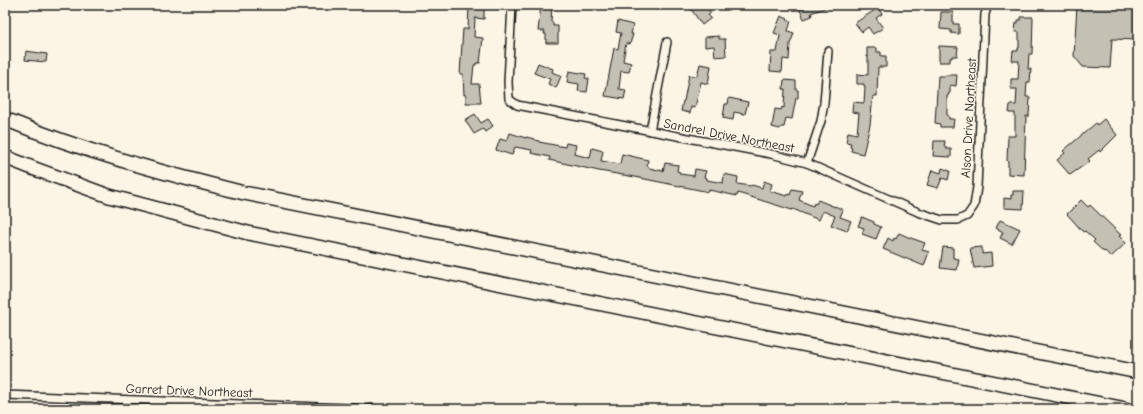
<svg xmlns="http://www.w3.org/2000/svg" width="1143" height="414" font-family="'Comic Neue',sans-serif">
	<style>
		.building { fill: #c4c0b3; stroke: #1c1c1c }
		.lines { fill: none; stroke-linecap: round; stroke-linejoin: round }
		.street-casing { stroke: #1c1c1c; stroke-width: 10 }
		.highway-casing { stroke: #1c1c1c; stroke-width: 16 }
		.street { stroke: #fcf5e5; stroke-width: 7 }
		.highway { stroke: #fcf5e5; stroke-width: 13 }
		.labels { text-anchor: middle; stroke-width: 3; stroke-linejoin: round; paint-order: stroke }
		.street-label { font-size: 13px; fill: #1c1c1c; stroke: #fcf5e5 }
	</style>
	<rect width="100%" height="100%" fill="#fcf5e5"/>
	<filter id="ink" filterUnits="userSpaceOnUse"><feTurbulence type="fractalNoise" baseFrequency=".025" numOctaves="2"/><feDisplacementMap in="SourceGraphic" scale="8" xChannelSelector="R" yChannelSelector="G"/><feConvolveMatrix kernelMatrix="1 2 1 2 8 2 1 2 1" color-interpolation-filters="sRGB"/></filter>
	<g filter="url(#ink)">
		<g class="building">
			<path d="M469 5H482L481 8 484 9V19L475 18 474 37 483 38 480 63H476V65H474L472 84H479L481 103H466V95H464L463 74H460L463 29H468Z"/>
			<path d="M541 5H552L551 22H553V26H558V43H546V34H544L545 31H538Z"/>
			<path d="M697 5H705L711 13 708 15 711 18 702 25 691 9Z"/>
			<path d="M806 5H829L830 6 811 13 812 16 804 19 799 8Z"/>
			<path d="M1077 5H1138V40L1112 39 1110 68 1083 67 1074 56Z"/>
			<path d="M878 8 882 14 876 18 883 28 873 34 868 27 862 32 855 23Z"/>
			<path d="M941 12H953V24H959V34L951 33V30L940 29Z"/>
			<path d="M781 16 788 19 787 20 791 21 788 31 794 33 790 44 789 60 783 59 782 72 770 71 771 52H777L780 35 774 33Z"/>
			<path d="M1021 17H1033L1032 54H1029L1028 69H1031L1030 82H1027L1026 97H1030L1029 116H1026L1024 175 1008 174V161H1007L1008 136H1015V113H1009L1010 105H1016L1017 89H1011V79H1018L1019 61H1012L1013 51H1018V48H1019V32H1015L1016 23H1018V20H1021Z"/>
			<path d="M618 21 633 25 631 34H633L630 44 626 43 623 61 631 63 629 72 621 71 619 89 626 90 624 99 605 96 614 48 618 49 621 33 616 32Z"/>
			<path d="M719 36V39H725L726 56 715 57 714 46 705 47V37Z"/>
			<path d="M939 46 958 47 957 56H952V58H950V62H939Z"/>
			<path d="M867 48H877V52H881V56H886V67H878L877 96H873L870 125 863 154 851 151 852 148 850 147 851 143 846 142 848 132 857 134 859 113 852 112 853 102 864 103 865 87 864 86V84H857V74L868 75V56L867 57Z"/>
			<path d="M26 51 47 54 46 62 25 60Z"/>
			<path d="M538 63 553 69 552 72 561 76 556 88 548 84 550 79 534 73Z"/>
			<path d="M700 64 711 66 708 84 701 82 695 108 691 107 690 113 681 111 683 101H684L689 75 697 76Z"/>
			<path d="M569 71 586 74 585 78 589 79 587 92 578 91 579 84 567 82Z"/>
			<path d="M946 75H957L956 86 950 85V93H949L948 96H947V115L949 116V119H954L953 127H940V124L935 123 938 76H946Z"/>
			<path d="M784 80 796 81V90H798V98H796L792 119 786 118 784 127H781L780 129 772 127 775 109 781 110 782 107 784 108 785 89H783Z"/>
			<path d="M729 98 748 102 745 114 734 112 733 120 723 118 725 104H728Z"/>
			<path d="M475 114 481 123 488 119 493 126 485 132 483 129 474 134 465 120Z"/>
			<path d="M1104 119 1117 135 1100 152 1099 150 1088 159 1090 161 1070 175 1057 160 1065 153 1063 151 1096 123 1097 125Z"/>
			<path d="M510 133 526 138V137L535 139V140L539 141V142L565 147 566 143 576 145 574 154 590 158 592 148 603 151 601 161 620 164 622 154 648 160 647 166 649 167V168L663 171 665 163 678 165 677 171 680 172V174L694 176 695 169 706 171 704 177 707 178V180L723 183 724 174 738 177 737 184 751 186 752 185 762 188 764 181 772 184 770 191 787 196 788 194 790 195 792 189 802 191 799 200 813 206 814 203 816 204 818 200 835 207V206L843 210 840 217 851 221 847 231 831 225 835 216 823 211 819 220 793 209 792 210 738 193 737 196 709 190V192L635 177 599 171 549 160 550 157 531 153 532 150 515 147 512 155 496 150 500 139 507 141Z"/>
			<path d="M934 141H945L944 147H946V149H951V157L933 156Z"/>
			<path d="M942 168 950 171 948 180 942 178 938 188 927 185 932 170 941 173Z"/>
			<path d="M1013 191H1024L1023 209 1004 208V198L1011 199V195H1013Z"/>
			<path d="M1081 200 1088 207 1090 205 1121 235 1119 236 1126 243 1111 257 1105 251 1104 252 1093 242 1095 240 1085 231 1083 232 1067 214Z"/>
			<path d="M862 217 874 222V224L881 227 876 239 862 234 864 228 858 226Z"/>
			<path d="M1000 220 1020 229 1012 244 1000 238 1003 232 996 228Z"/>
			<path d="M899 233 908 237 925 243 922 250 929 252 924 266 883 249 888 238 893 241 894 238 896 239Z"/>
			<path d="M943 247 953 248V258L959 259 957 270 940 268Z"/>
			<path d="M982 247V254L991 253 992 266 974 268 970 248Z"/>
		</g>
		<g class="lines">
			<defs>
				<g id="street">
					<path d="M512 5 508 82 509 99 517 105 771 154 807 163 918 212 942 220H958L967 216 974 206 977 187 985 14 988 5"/>
					<path d="M650 131 667 42"/>
					<path d="M807 163 821 121 824 103 828 51"/>
					<path d="M5 395 372 409"/>
				</g>
				<g id="highway">
					<path d="M5 119C82 151 163 173 244 193L1138 372"/>
					<path d="M5 157 35 169 109 196 248 233 1126 409"/>
				</g>
			</defs>
			<use href="#street" class="street-casing"/>
			<use href="#highway" class="highway-casing"/>
			<use href="#street" class="street"/>
			<use href="#highway" class="highway"/>
		</g>
	</g>
	<g class="labels">
		<g class="street-label">
			<text transform="translate(968 118) rotate(-87)" y="5">Alson Drive Northeast</text>
			<text transform="translate(729 135) rotate(11)" y="5">Sandrel Drive Northeast</text>
			<text transform="translate(189 390) rotate(2)" y="5">Garret Drive Northeast</text>
		</g>
	</g>
	<rect width="1143" height="414" fill="none" stroke="#fcf5e5" stroke-width="20"/>
	<rect x="10" y="10" width="1123" height="394" fill="none" stroke="#1c1c1c" stroke-width="1.5" filter="url(#ink)"/>
</svg>
